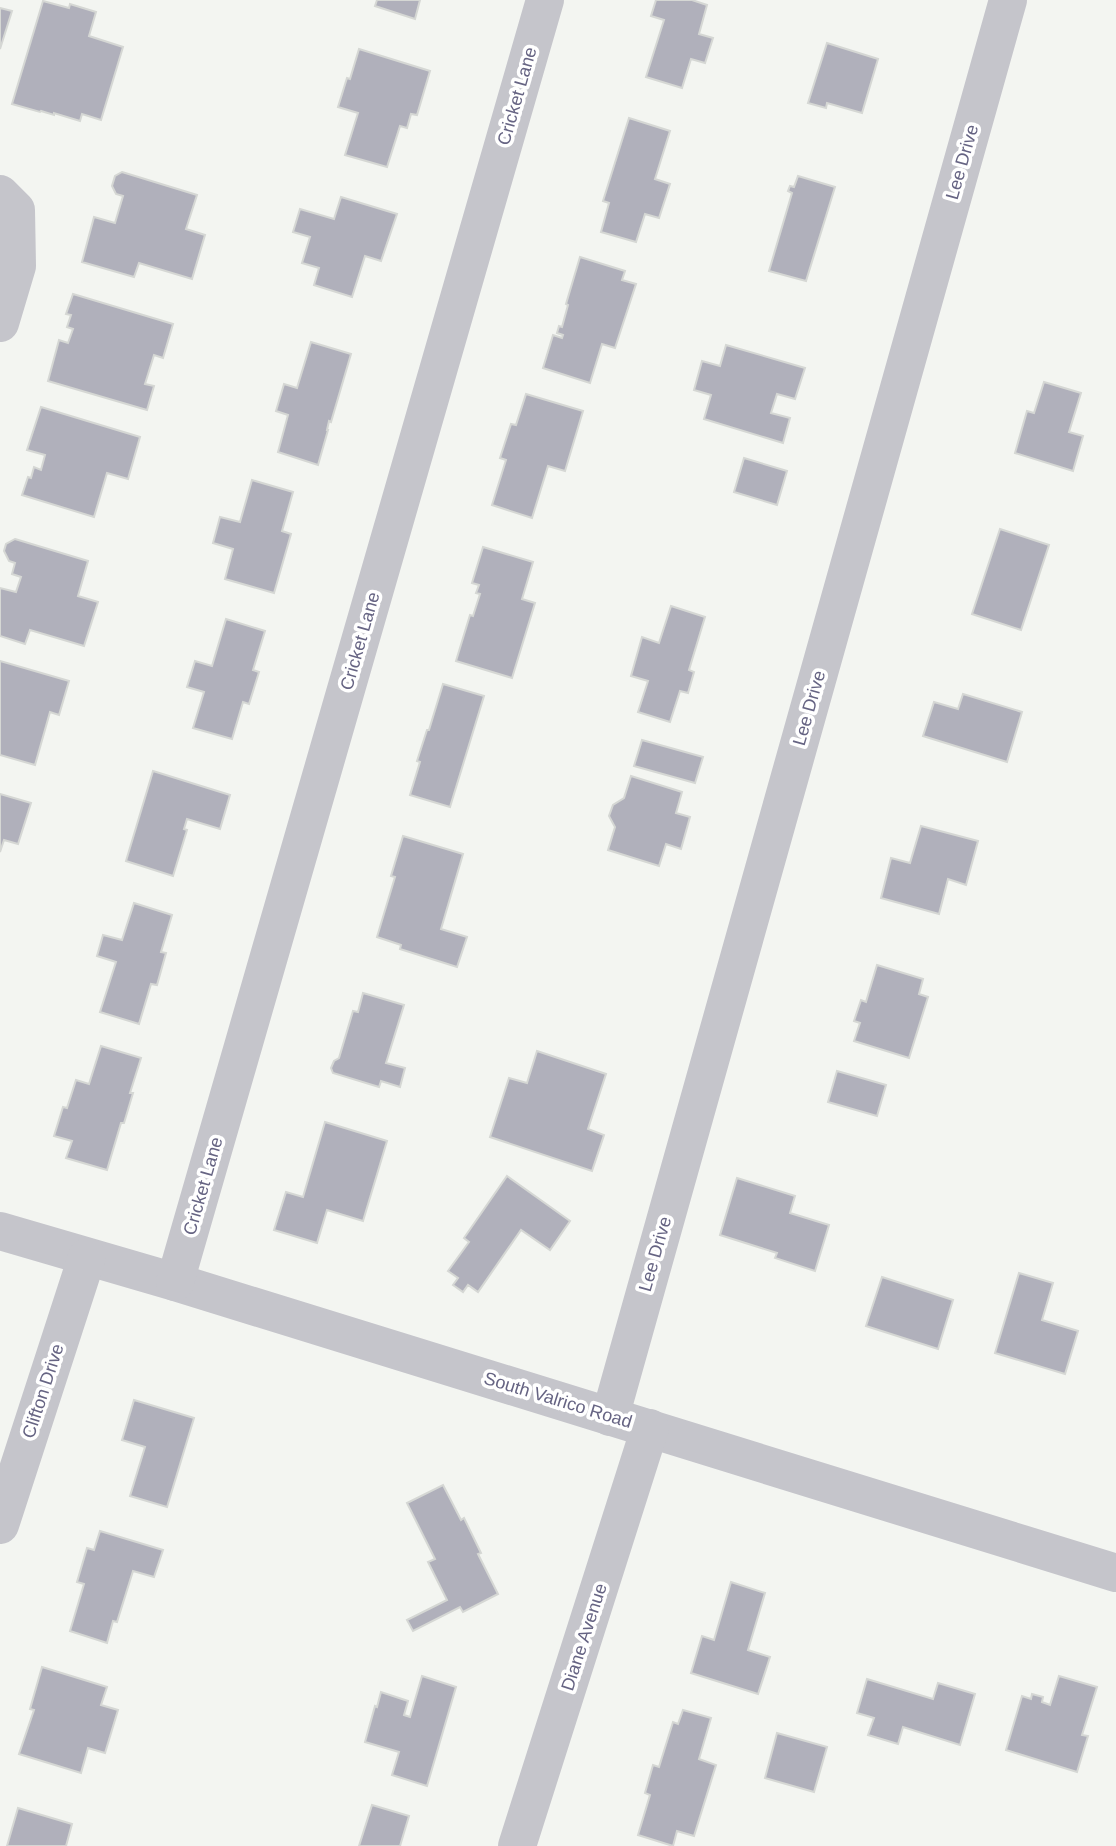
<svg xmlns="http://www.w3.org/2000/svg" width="1116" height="1846" font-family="Helvetica,sans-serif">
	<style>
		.building { fill: #b0b0bb; stroke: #d5d7d4; stroke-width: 2 }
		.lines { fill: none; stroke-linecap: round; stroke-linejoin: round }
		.minor { stroke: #c5c5cb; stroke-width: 38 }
		.labels { text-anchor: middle; stroke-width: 7; stroke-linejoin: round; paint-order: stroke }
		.street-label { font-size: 18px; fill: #666483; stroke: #fff }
	</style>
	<rect width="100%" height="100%" fill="#f3f5f1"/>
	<g class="building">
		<path d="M377 0H420L415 19 375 6Z"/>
		<path d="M656 0H692L707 5 699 34 713 38 705 63 691 59 682 88 646 77 664 20 651 16Z"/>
		<path d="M43 1 69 8 70 4 96 12 89 36 123 47 101 120 82 114 80 121 54 113V115L41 111 40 112 12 104Z"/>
		<path d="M0 8 12 11 0 49Z"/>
		<path d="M827 43 878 59 862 113 827 103 826 108 808 103Z"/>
		<path d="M359 49 430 71 417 115 411 114 407 128 400 126 387 167 345 155 358 113 338 107 347 78 350 79Z"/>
		<path d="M629 118 670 131 655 179 670 184 659 218 645 214 636 242 601 232 609 203 603 201Z"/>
		<path d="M122 172 197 195 186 229 205 235 192 279 139 263 134 277 82 262 94 217 115 223 123 196 116 194 112 186 115 176Z"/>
		<path d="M798 176 835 187 806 281 769 271 792 193 788 191 790 186 794 187Z"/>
		<path d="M341 197 397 214 381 261 365 256 352 297 314 285 319 268 302 263 310 237 293 232 300 209 334 219Z"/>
		<path d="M580 257 625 271 622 280 636 284 615 348 602 344 590 383 543 368 553 335 562 338 563 335 557 333 559 326 562 327 568 305 566 304Z"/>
		<path d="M73 294 173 324 163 358 154 355 145 384 154 386 147 410 48 381 59 340 68 343 73 329 67 327 71 315 66 314Z"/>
		<path d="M311 342 351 354 331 422 329 421 327 430H328L318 465 278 452 288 415 276 411 284 384 297 388Z"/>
		<path d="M726 345 805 368 795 399 777 394 771 413 790 418 783 443 704 419 711 395 694 390 702 361 720 366Z"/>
		<path d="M1044 382 1081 393 1069 432 1083 436 1073 471 1015 453 1027 411 1034 413Z"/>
		<path d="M526 394 583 411 565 471 548 466 532 518 492 505 506 460 500 458 511 424 516 425Z"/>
		<path d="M41 407 140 437 128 479 107 473 94 517 22 495 28 477 31 478 34 467 41 470 45 455 27 450Z"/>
		<path d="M744 458 787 471 777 505 734 492Z"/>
		<path d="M252 480 293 492 282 531 291 534 274 593 225 579 233 549 213 543 220 517 240 522Z"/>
		<path d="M1000 529 1049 545 1021 630 972 614Z"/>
		<path d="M15 539 88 561 78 596 98 602 84 646 30 630 25 644 0 636V588L16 592 21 577 12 574 15 563 9 561 4 551 6 544Z"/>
		<path d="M483 547 533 562 522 599 535 603 512 678 456 661 470 615 473 616 480 594 476 593 479 585 472 583Z"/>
		<path d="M671 606 705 617 689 670 694 672 688 693 680 691 670 722 638 712 648 681 631 676 642 637 659 643Z"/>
		<path d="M226 619 265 631 253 670 259 672 249 704 243 702 232 739 193 728 204 692 187 687 195 661 212 666Z"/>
		<path d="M0 661 69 681 59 715 50 712 35 765 0 755Z"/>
		<path d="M443 684 484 696 450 807 410 795 420 762 417 761 427 730H429Z"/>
		<path d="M963 694 1022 712 1007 762 923 736 934 702 958 709Z"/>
		<path d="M642 740 703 757 695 783 634 766Z"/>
		<path d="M153 771 230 795 220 829 187 819 184 829 187 830 173 876 126 861Z"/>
		<path d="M631 776 682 792 676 813 690 817 681 849 666 844 659 866 608 850 615 827 609 816 613 805 624 798Z"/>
		<path d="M0 794 31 803 18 844 4 840 0 852Z"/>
		<path d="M921 826 978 841 966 885 948 879 939 914 881 898 891 858 910 863Z"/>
		<path d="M403 836 463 854 441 929 467 937 457 967 400 949 401 945 377 937 395 877 391 876Z"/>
		<path d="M134 903 172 915 161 952 166 953 157 985 151 984 139 1024 100 1012 116 962 97 956 103 935 122 940Z"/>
		<path d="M877 965 923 979 919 994 928 997 909 1058 854 1041 860 1023 854 1021 861 1000 866 1002Z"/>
		<path d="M363 993 404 1005 386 1063 405 1068 400 1087 381 1081 379 1087 333 1073 331 1068 334 1061 339 1058 353 1011 358 1012Z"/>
		<path d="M101 1046 141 1058 130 1093H133L124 1123H121L107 1170 66 1158 72 1141 54 1136 63 1107 67 1108 76 1080 89 1084Z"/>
		<path d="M537 1051 606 1074 588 1129 604 1135 592 1171 490 1137 509 1078 527 1083Z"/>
		<path d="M837 1071 886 1085 877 1116 828 1102Z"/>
		<path d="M325 1122 387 1141 363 1221 327 1210 317 1243 274 1230 286 1192 303 1197Z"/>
		<path d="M507 1176 570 1221 550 1250 521 1230 478 1292 468 1285 463 1292 453 1285 458 1278 448 1271 469 1242 464 1238Z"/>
		<path d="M737 1178 795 1196 790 1213 829 1225 815 1271 775 1258 777 1253 720 1235Z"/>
		<path d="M1019 1273 1053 1283 1042 1320 1078 1331 1065 1374 995 1353Z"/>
		<path d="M882 1277 953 1300 938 1349 866 1326Z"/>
		<path d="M134 1400 194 1418 167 1507 130 1496 145 1447 122 1440Z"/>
		<path d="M443 1485 461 1520 464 1518 481 1553 478 1554 498 1594 463 1612 460 1607 413 1631 407 1620 447 1600 428 1562 435 1559 407 1503Z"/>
		<path d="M100 1531 163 1550 154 1577 133 1571 117 1622 113 1621 107 1643 70 1631 84 1584 77 1582 87 1548 94 1550Z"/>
		<path d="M731 1582 765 1593 748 1650 770 1657 758 1694 691 1673 702 1636 714 1640Z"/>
		<path d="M42 1667 107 1687 101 1705 118 1710 105 1753 88 1748 81 1773 19 1754 34 1710 30 1709Z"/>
		<path d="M422 1676 456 1687 427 1786 392 1775 399 1752 365 1742 375 1706 377 1707 381 1692 408 1701 404 1715 410 1717Z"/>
		<path d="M1059 1676 1097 1687 1082 1735 1088 1736 1077 1772 1006 1750 1022 1696 1031 1699 1032 1694 1043 1697 1042 1702 1050 1705Z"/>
		<path d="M867 1679 933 1699 938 1683 975 1694 960 1745 903 1727 898 1744 868 1735 874 1718 857 1713Z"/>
		<path d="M683 1710 711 1718 699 1759 716 1765 694 1836 677 1831 673 1846 638 1835 650 1795 645 1793 653 1765 659 1767 673 1722 678 1724Z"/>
		<path d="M777 1733 827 1747 814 1792 765 1778Z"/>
		<path d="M372 1805 409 1816 400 1846H359Z"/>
		<path d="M18 1808 72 1824 66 1846H7Z"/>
	</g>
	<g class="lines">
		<g class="minor">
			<path d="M0 194 16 210 17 266 0 323"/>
			<path d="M0 1231 175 1282 1116 1573"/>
			<path d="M175 1282 545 0"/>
			<path d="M610 1417 1008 0"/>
			<path d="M0 1525 87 1257"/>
			<path d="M517 1846 650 1428"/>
		</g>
	</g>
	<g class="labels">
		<g class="street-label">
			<text transform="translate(517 96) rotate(-74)" y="6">Cricket Lane</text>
			<text transform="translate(962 162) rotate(-74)" y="6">Lee Drive</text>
			<text transform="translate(360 641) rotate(-74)" y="6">Cricket Lane</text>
			<text transform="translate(809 708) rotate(-74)" y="6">Lee Drive</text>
			<text transform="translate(203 1186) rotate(-74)" y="6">Cricket Lane</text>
			<text transform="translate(655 1254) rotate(-74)" y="6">Lee Drive</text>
			<text transform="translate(43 1391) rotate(-72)" y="6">Clifton Drive</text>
			<text transform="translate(558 1400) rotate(17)" y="6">South Valrico Road</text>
			<text transform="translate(584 1637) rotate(-72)" y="6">Diane Avenue</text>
		</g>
	</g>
</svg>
